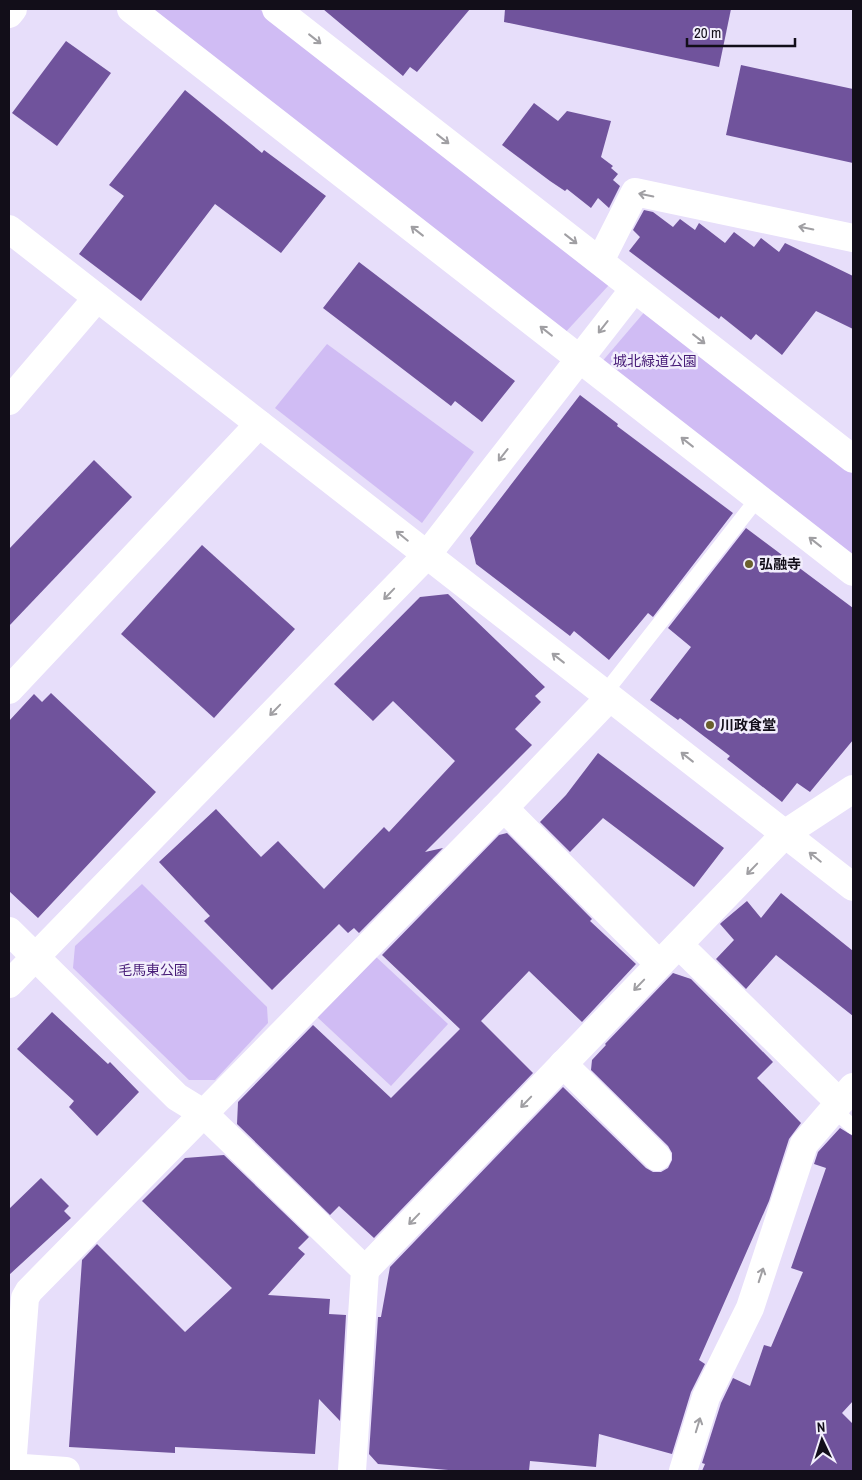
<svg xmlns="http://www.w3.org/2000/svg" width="862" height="1480" font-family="'Archivo Narrow','Noto Sans JP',sans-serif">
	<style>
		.green { fill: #d0bcf4 }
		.building { fill: #70539c }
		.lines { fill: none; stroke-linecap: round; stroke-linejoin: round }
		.service { stroke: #fff; stroke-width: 15 }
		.minor { stroke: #fff; stroke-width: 28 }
		.tertiary { stroke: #fff; stroke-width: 28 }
		.oneway { stroke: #a09fa3 }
		.poi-dot { fill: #6a602d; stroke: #f2eefc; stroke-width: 2 }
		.labels { text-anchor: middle; stroke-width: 5; stroke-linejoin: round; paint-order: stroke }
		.park-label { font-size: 14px; fill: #471c77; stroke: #f2eefc }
		.poi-label { font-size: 14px; font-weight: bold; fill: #120e19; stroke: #f2eefc; text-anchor: start }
	</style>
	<rect width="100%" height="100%" fill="#e7defa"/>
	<g class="green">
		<path d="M147 9H259L608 279 609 285 563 335Z"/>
		<path d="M647 309 853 471V561L600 364Z"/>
		<path d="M327 344 474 452 422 523 275 408Z"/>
		<path d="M142 884 267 1007 268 1023 215 1080H189L73 968 75 946Z"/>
		<path d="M374 955 448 1024 391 1086 316 1016Z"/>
	</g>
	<g class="building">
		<path d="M323 9H470L417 72 410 67 403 76Z"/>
		<path d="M505 9H731L719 67 504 22Z"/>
		<path d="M66 41 111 73 57 146 12 113Z"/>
		<path d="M741 65 853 89V163L726 135Z"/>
		<path d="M185 90 262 153 264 150 326 196 281 253 215 204 141 301 79 254 124 196 109 185Z"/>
		<path d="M534 103 558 121 567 111 611 121 601 157 613 166 611 168 618 174 613 180 620 186 609 208 598 198 591 208 567 189 565 191 550 181 502 145Z"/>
		<path d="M644 210 653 212 673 227 680 219 695 230 699 223 725 243 734 232 754 247 761 238 779 252 785 243 853 276V329L816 311 782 355 756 334 751 340 721 316 719 319 629 251 640 237 633 230Z"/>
		<path d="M359 262 515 381 482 422 455 401 451 406 323 308Z"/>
		<path d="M580 395 618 424 617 426 733 513 653 617 648 613 609 660 574 631 570 636 476 564 470 538Z"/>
		<path d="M94 460 132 497 9 626V549Z"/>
		<path d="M746 528 853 608V740L810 792 797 783 782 802 727 759 730 756 680 718 678 720 650 700 691 647 668 628Z"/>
		<path d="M202 545 295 629 214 718 121 634Z"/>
		<path d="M448 594 545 687 535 696 541 702 515 729 532 745 425 852 443 848 359 933 354 928 348 933 339 924 272 990 204 921 210 916 159 862 216 809 261 857 278 841 324 889 384 827 389 832 455 761 393 701 373 721 334 684 420 597Z"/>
		<path d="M51 693 156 792 38 918 9 891V721L34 694 42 702Z"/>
		<path d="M598 753 724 848 694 887 603 818 570 852 540 822 566 795Z"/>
		<path d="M507 833 592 919 590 921 636 964 582 1022 529 971 481 1021 533 1073 374 1238 339 1206 330 1215 237 1124 238 1102 313 1025 391 1098 460 1029 382 955 499 835Z"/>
		<path d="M781 893 853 951V1016L776 955 746 989 716 959 734 940 720 924 722 922 747 901 761 918Z"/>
		<path d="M673 973 691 979 773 1062 757 1078 801 1123 789 1139 769 1201 699 1360 705 1364 691 1392 672 1454 599 1434 596 1467 530 1461 529 1471H460L378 1464 369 1454 378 1317H381L390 1267 563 1087 646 1168 653 1172H661L668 1168 672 1160V1153L668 1146 591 1070 592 1060 606 1045 605 1044Z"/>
		<path d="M52 1012 108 1064 110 1062 139 1092 97 1136 69 1107 74 1101 17 1049Z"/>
		<path d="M840 1128 853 1136V1401L842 1413 853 1424V1471H702L705 1464 702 1463 721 1403 733 1378 750 1386 764 1345 771 1347 803 1272 791 1268 826 1168 814 1164 818 1152Z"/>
		<path d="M224 1155 309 1237 298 1248 305 1254 268 1295 330 1299 329 1314 346 1315 340 1421 319 1399 315 1454 175 1447V1453L69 1447 82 1260 97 1244 185 1332 232 1288 142 1201 185 1158Z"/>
		<path d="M41 1178 69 1206 64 1211 71 1218 9 1275V1209Z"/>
	</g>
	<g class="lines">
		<g class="service">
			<path d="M604 694 758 498"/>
			<path d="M833 1109 853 1127"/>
		</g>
		<g class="minor">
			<path d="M131 9 853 572"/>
			<path d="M276 9 853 459"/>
			<path d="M9 229 853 887"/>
			<path d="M600 261 635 192 853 238"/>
			<path d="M9 401 97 298"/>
			<path d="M9 690 259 424"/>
			<path d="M504 808 659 964"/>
			<path d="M9 931 177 1097 203 1113"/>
			<path d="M679 945 839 1102"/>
			<path d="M9 984 426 556 634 289"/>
			<path d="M563 1064 657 1157"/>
			<path d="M365 1270 786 833 853 789"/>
			<path d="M9 1467 66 1471"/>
			<path d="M12 1467 25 1298 29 1291 504 808 609 698"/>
			<path d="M683 1471 706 1397 750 1308 804 1144 853 1087"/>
		</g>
		<g class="tertiary">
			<path d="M9 14 13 9"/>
			<path d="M203 1113 365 1270 352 1471"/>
		</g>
	</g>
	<defs><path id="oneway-shaft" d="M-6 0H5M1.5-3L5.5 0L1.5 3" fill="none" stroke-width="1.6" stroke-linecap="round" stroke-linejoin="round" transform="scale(1.25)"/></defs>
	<g class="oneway">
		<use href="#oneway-shaft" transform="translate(315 39) rotate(38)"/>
		<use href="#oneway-shaft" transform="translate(443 139) rotate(38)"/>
		<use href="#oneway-shaft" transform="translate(646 195) rotate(-168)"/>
		<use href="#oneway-shaft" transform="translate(806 228) rotate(-168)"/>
		<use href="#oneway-shaft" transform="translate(417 231) rotate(-142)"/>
		<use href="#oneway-shaft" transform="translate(571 239) rotate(38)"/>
		<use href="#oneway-shaft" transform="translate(603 327) rotate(128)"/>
		<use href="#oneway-shaft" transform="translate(546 331) rotate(-142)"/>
		<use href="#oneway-shaft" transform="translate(699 339) rotate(38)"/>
		<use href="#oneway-shaft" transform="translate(687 442) rotate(-142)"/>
		<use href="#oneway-shaft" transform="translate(503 455) rotate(128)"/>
		<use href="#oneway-shaft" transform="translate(402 536) rotate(-141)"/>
		<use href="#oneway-shaft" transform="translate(815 542) rotate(-142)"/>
		<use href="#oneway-shaft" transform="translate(389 594) rotate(134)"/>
		<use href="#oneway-shaft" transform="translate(558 658) rotate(-142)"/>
		<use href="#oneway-shaft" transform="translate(275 710) rotate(134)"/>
		<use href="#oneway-shaft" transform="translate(687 757) rotate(-142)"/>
		<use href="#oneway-shaft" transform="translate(815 857) rotate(-141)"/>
		<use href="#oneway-shaft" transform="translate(752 869) rotate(134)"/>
		<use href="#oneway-shaft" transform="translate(639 985) rotate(134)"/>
		<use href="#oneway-shaft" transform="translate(526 1102) rotate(134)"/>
		<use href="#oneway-shaft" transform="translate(414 1219) rotate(134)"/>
		<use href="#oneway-shaft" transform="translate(761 1275) rotate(-72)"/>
		<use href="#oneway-shaft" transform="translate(698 1425) rotate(-73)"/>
	</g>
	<g class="poi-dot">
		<circle cx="749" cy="564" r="5"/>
		<circle cx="710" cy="725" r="5"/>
	</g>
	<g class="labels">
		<g class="park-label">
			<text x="655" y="366">城北緑道公園</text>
			<text x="153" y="975">毛馬東公園</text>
		</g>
		<g class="poi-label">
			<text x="759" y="569">弘融寺</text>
			<text x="720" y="730">川政食堂</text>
		</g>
	</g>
	<rect width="862" height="1480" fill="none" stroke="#120e19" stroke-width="20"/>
	<g transform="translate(822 1440) rotate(356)" stroke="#f2eefc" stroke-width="4" paint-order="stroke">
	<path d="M0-4L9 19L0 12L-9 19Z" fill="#120e19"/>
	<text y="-8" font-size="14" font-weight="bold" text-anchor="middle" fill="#120e19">N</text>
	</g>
	<path d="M687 38v8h108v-8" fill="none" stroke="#120e19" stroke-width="2.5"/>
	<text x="694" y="38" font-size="15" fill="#120e19" stroke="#f2eefc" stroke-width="4" paint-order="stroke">20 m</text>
</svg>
